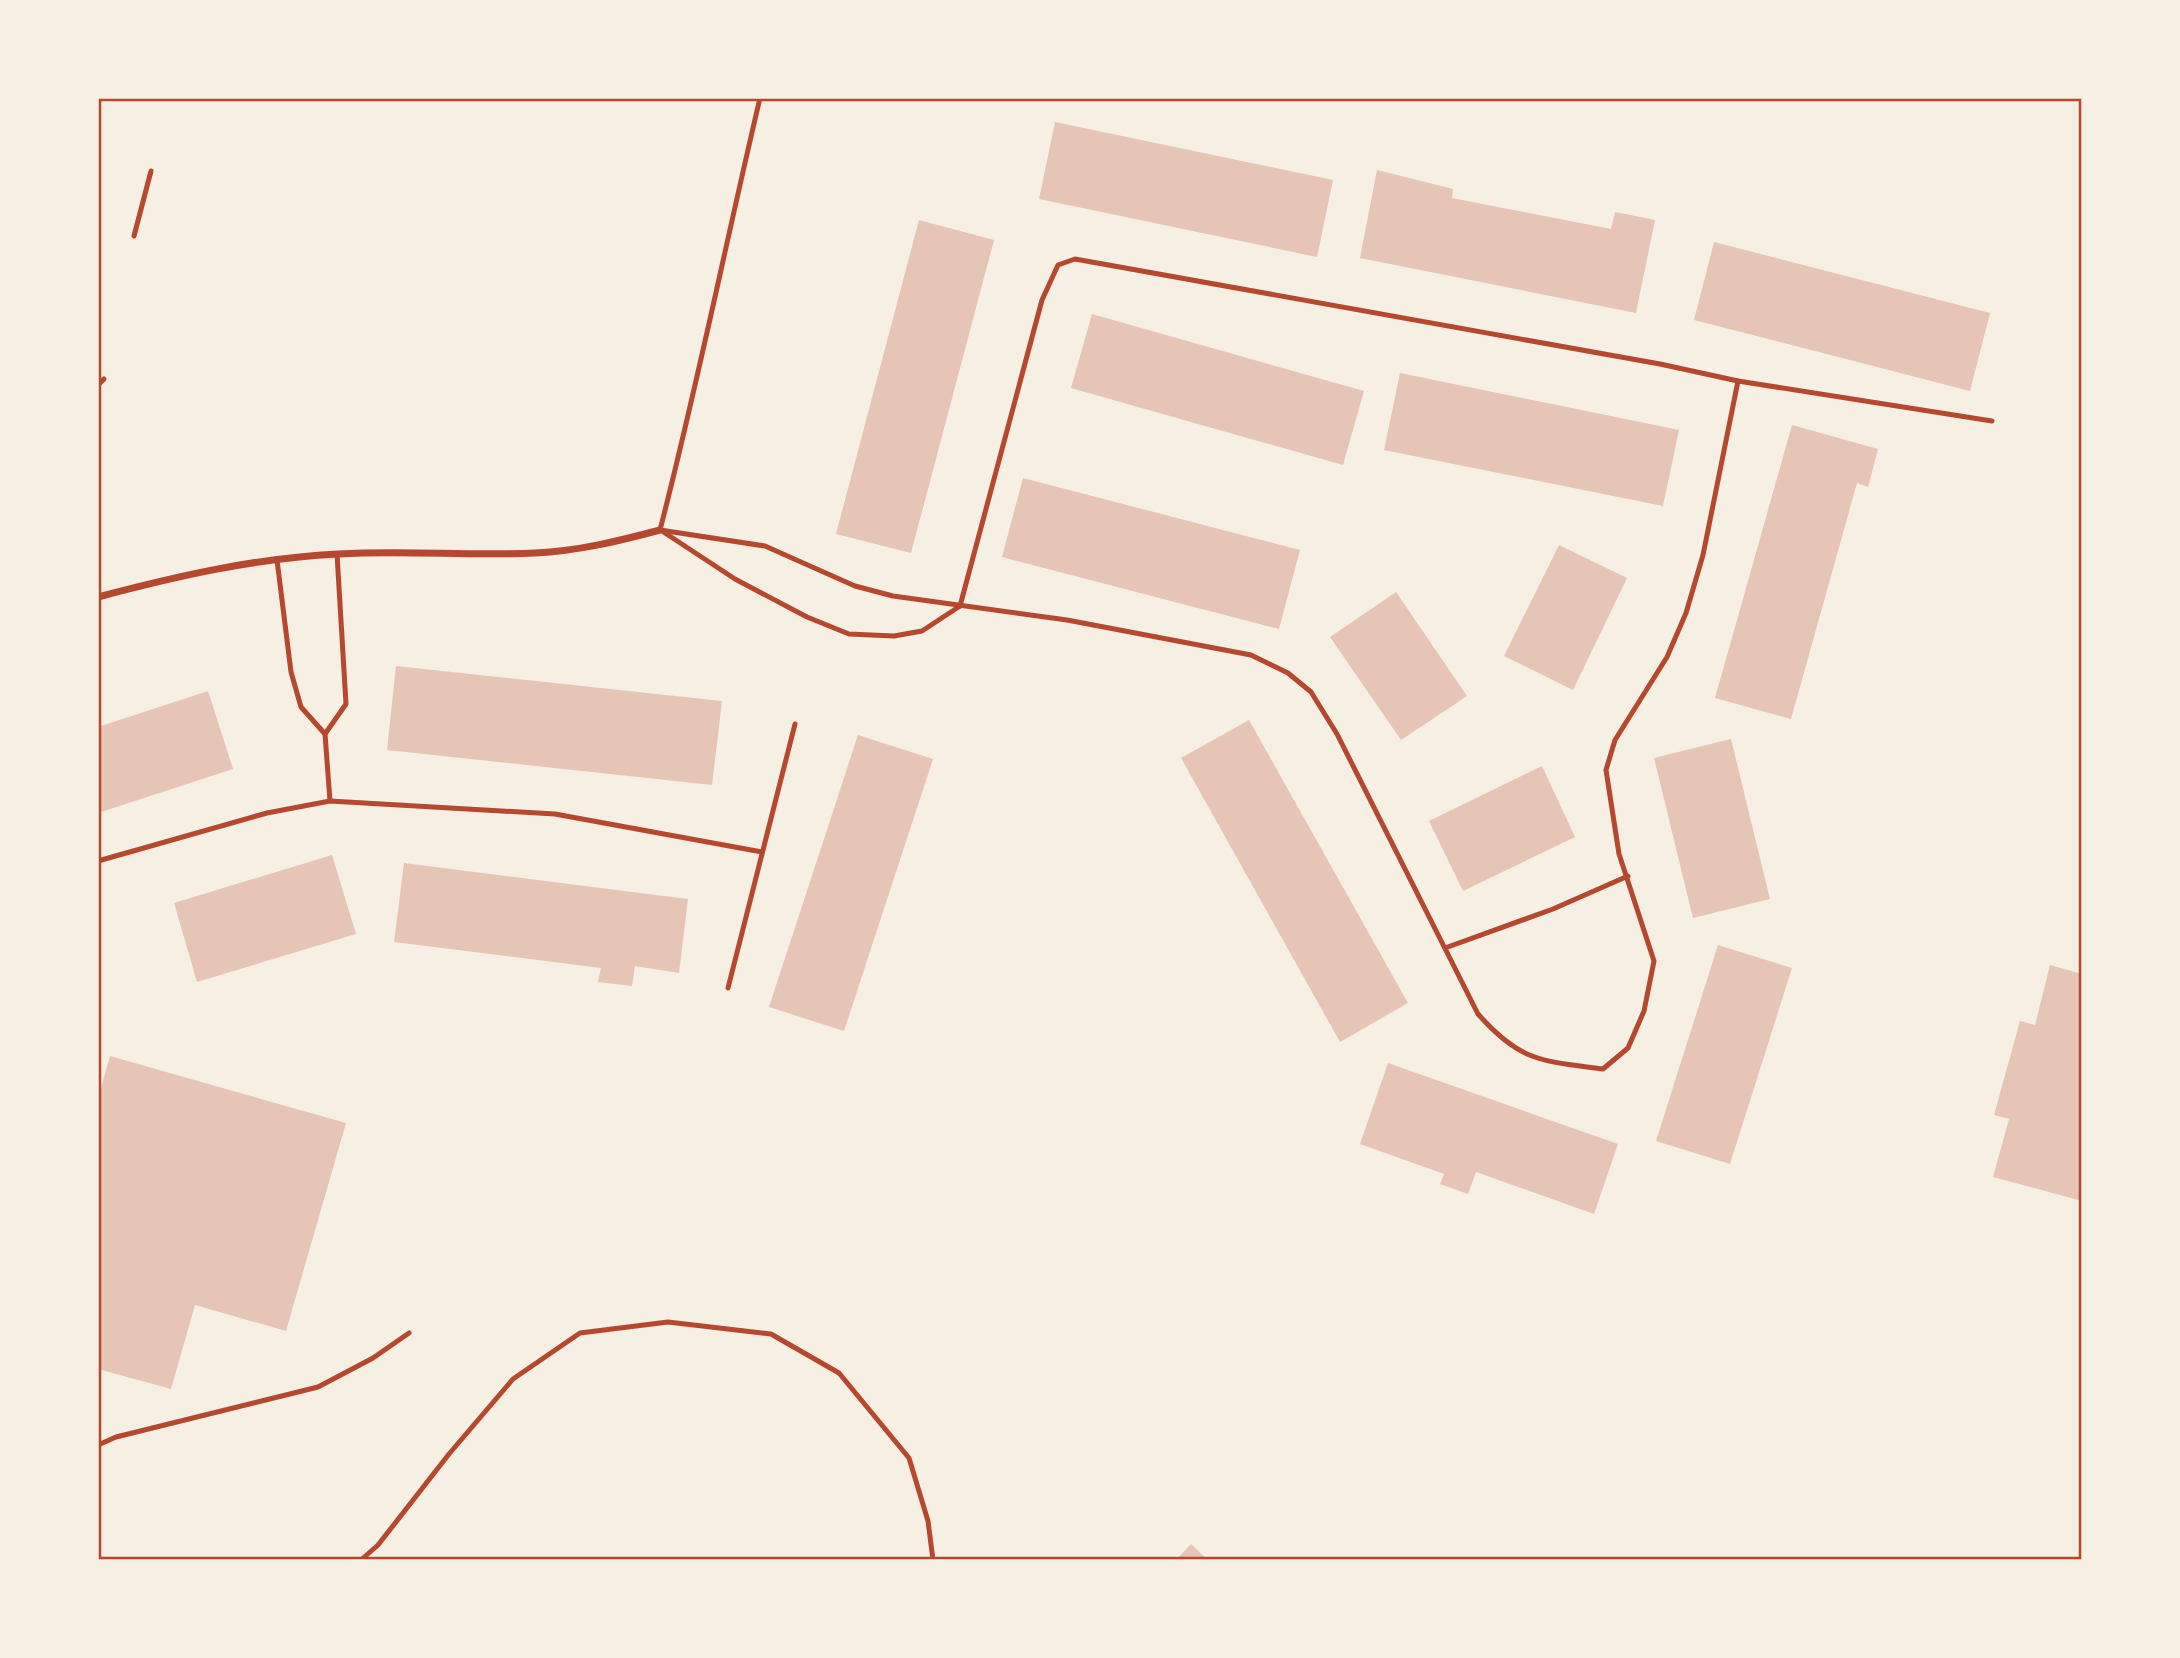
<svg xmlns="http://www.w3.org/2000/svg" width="2180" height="1658" font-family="'Roboto Condensed',sans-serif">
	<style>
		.building { fill: #e6c5b7 }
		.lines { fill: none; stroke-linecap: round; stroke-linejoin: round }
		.service { stroke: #b5482f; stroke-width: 5 }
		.minor { stroke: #b5482f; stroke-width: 7 }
		.neatline { fill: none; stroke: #b5482f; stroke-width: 2.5 }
	</style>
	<rect width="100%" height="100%" fill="#f6efe4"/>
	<g class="building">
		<path d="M1055 122 1333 180 1317 257 1039 199Z"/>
		<path d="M1377 170 1453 189 1452 198 1611 229 1615 212 1655 220 1636 313 1360 258Z"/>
		<path d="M919 220 994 240 911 553 836 534Z"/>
		<path d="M1714 242 1990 313 1970 391 1694 320Z"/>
		<path d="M1092 314 1364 391 1343 465 1071 388Z"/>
		<path d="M1400 373 1679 430 1663 506 1384 450Z"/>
		<path d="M1792 425 1878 449 1868 487 1857 483 1791 719 1715 698Z"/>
		<path d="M1023 478 1300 550 1279 629 1002 557Z"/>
		<path d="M1559 545 1627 578 1573 690 1504 656Z"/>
		<path d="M1396 592 1467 696 1401 740 1330 637Z"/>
		<path d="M396 666 722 701 712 785 387 750Z"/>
		<path d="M208 691 233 769 98 813V727Z"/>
		<path d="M1249 720 1408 1003 1340 1042 1181 758Z"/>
		<path d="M858 735 933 759 844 1031 769 1007Z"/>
		<path d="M1731 739 1770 899 1693 918 1654 758Z"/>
		<path d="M1542 766 1575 837 1463 891 1429 821Z"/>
		<path d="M332 855 356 934 197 982 174 903Z"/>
		<path d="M404 863 688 899 679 973 635 966 632 986 598 982 601 968 394 942Z"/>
		<path d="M1718 945 1792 968 1730 1164 1656 1141Z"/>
		<path d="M2050 965 2082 974V1201L1993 1177 2009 1119 1994 1115 2020 1021 2035 1025Z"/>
		<path d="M110 1056 346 1123 286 1331 195 1305 171 1389 98 1369V1099Z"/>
		<path d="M1388 1063 1618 1144 1594 1214 1476 1172 1468 1194 1440 1184 1444 1174 1360 1144Z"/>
		<path d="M1191 1544 1208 1560H1176Z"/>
	</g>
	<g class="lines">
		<g class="service">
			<path d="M134 236 151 171"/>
			<path d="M98 385 104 379"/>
			<path d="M660 530 765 546 855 586 893 596 1067 620 1251 655 1288 673 1311 692 1337 734 1478 1014C1520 1062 1542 1061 1603 1069L1628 1048 1644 1011 1654 961 1619 854 1606 770 1615 740 1667 657 1686 613 1703 555 1738 381"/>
			<path d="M660 530C697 387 726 242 760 98"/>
			<path d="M662 531 735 579 807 617 849 634 894 636 922 631 960 606"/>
			<path d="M277 560 291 672 301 707 325 734 330 801"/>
			<path d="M960 606 1042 300 1058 265 1075 259 1660 364 1738 381 1992 421"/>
			<path d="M325 734 346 704 337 554"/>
			<path d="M98 861 267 813 330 801 555 814 762 852"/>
			<path d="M1445 948 1553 909 1628 876"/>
			<path d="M728 988 795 724"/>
			<path d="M98 1445 116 1437 318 1387 373 1358 409 1333"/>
			<path d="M361 1560 378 1545 449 1454 513 1379 580 1333 668 1322 771 1334 839 1373 909 1458 928 1521 933 1560"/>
		</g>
		<path class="minor" d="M98 597C177 576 256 558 338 554 404 550 470 556 535 553 578 551 619 541 660 530"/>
	</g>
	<rect width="2180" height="1658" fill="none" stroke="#f6efe4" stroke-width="200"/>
	<rect x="100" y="100" width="1980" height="1458" class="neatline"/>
</svg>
